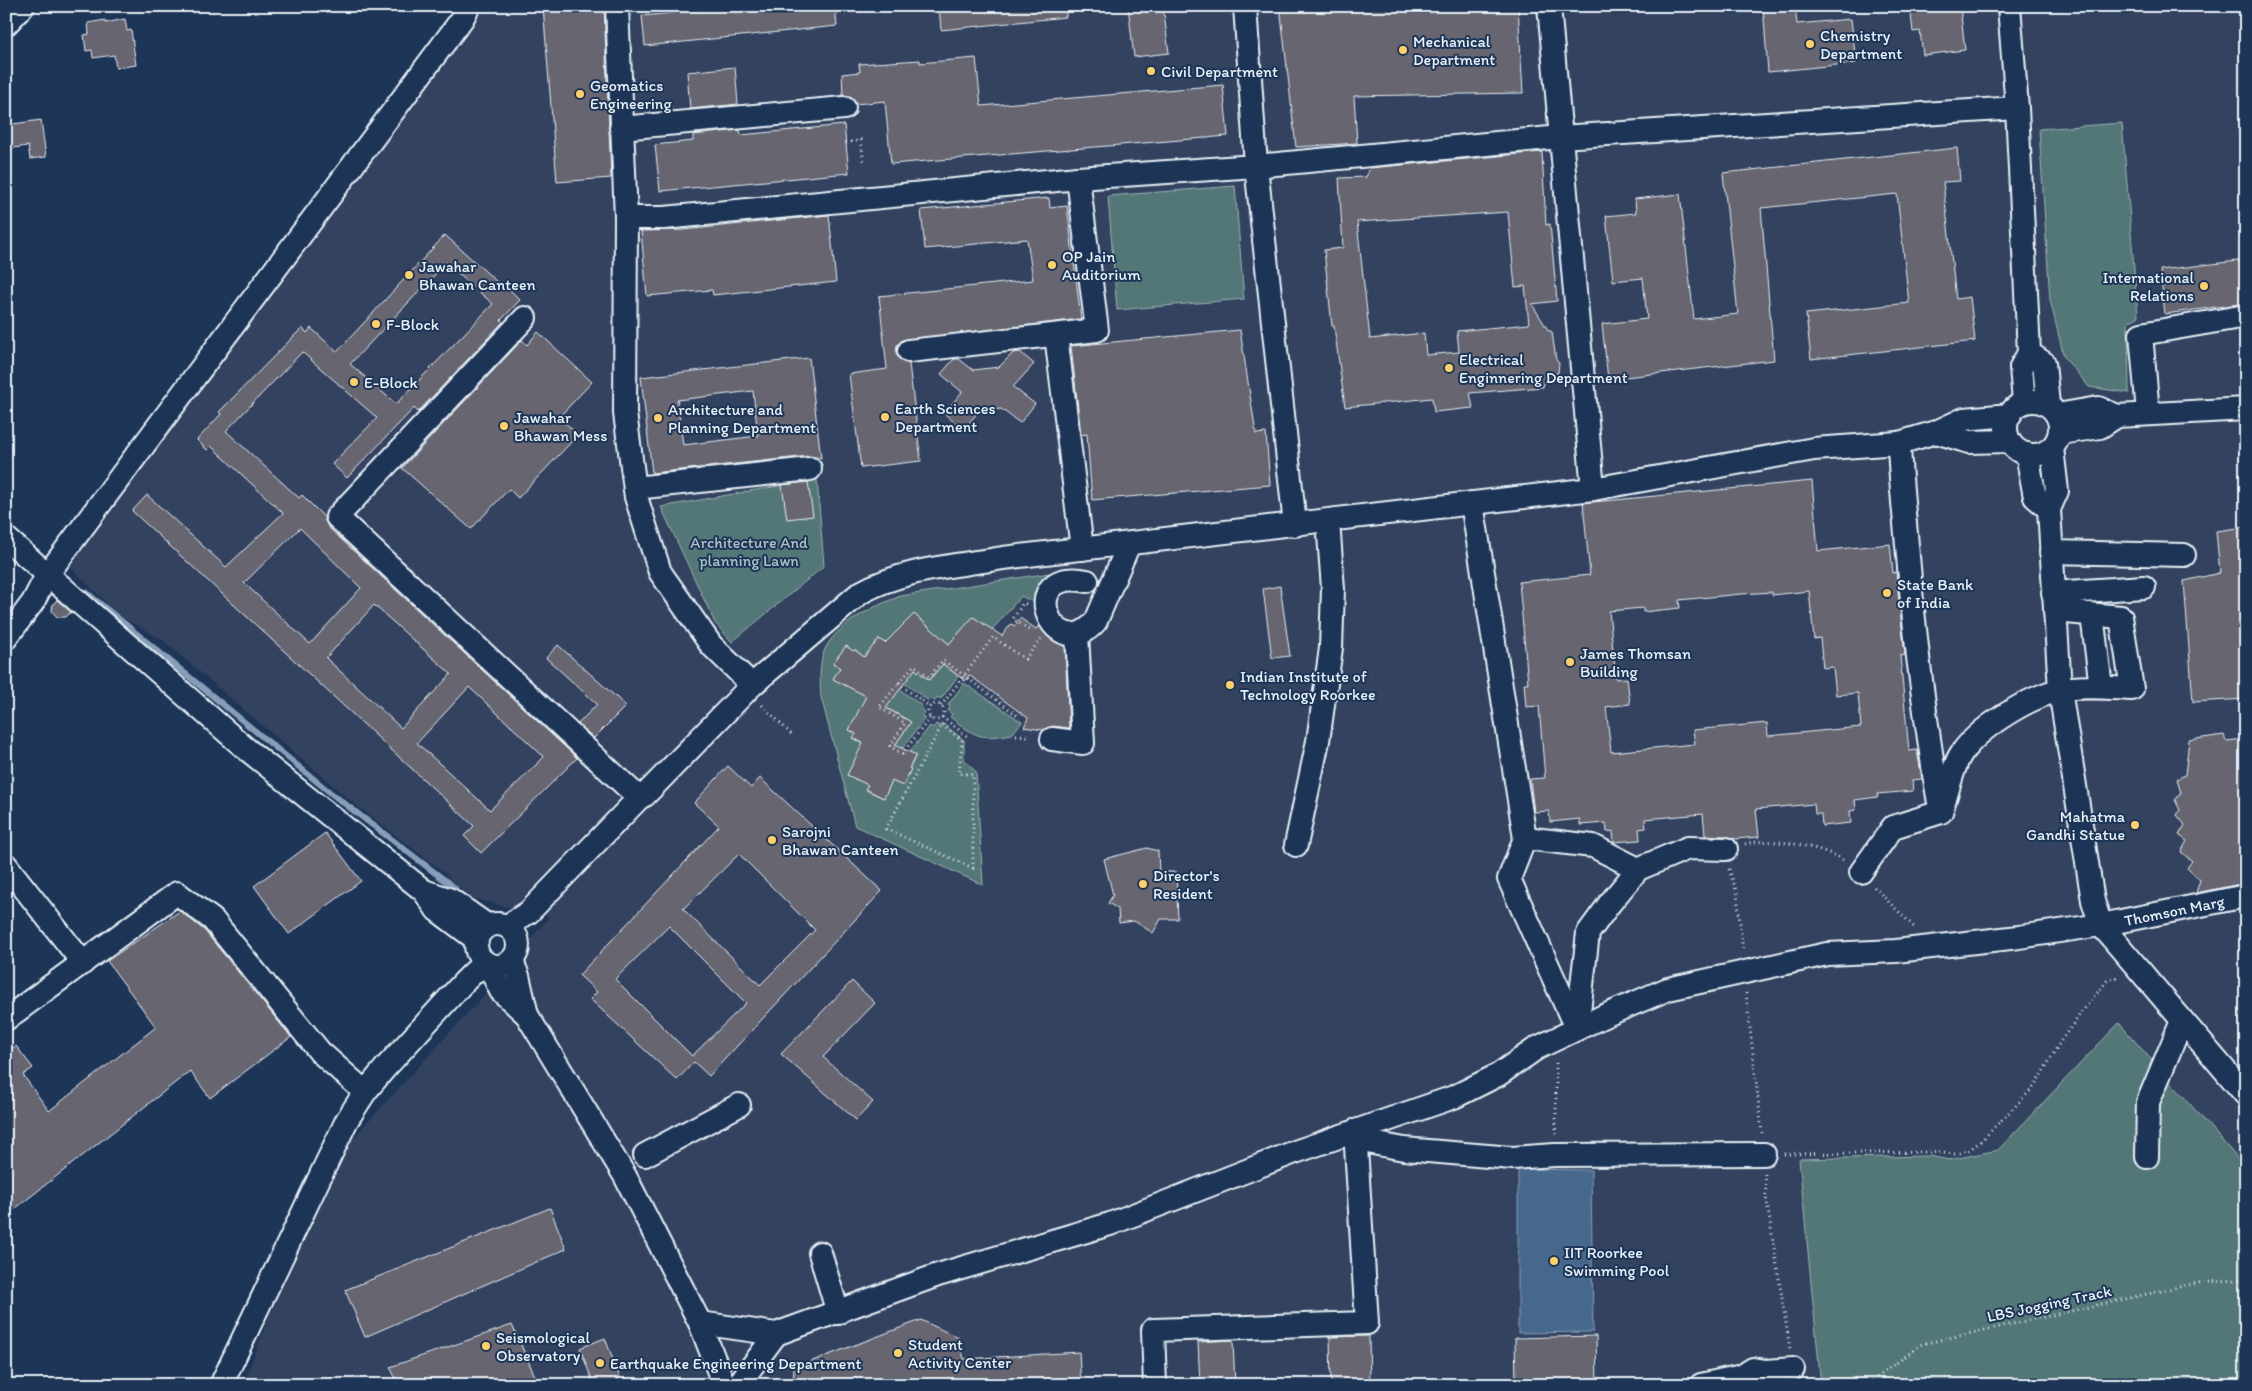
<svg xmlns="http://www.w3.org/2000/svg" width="2252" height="1391" font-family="Itim,sans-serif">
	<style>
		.built { fill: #33435e }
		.green { fill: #537676; stroke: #9eb4b7 }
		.water { fill: #47678d; stroke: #879eb8 }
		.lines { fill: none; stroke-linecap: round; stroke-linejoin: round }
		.stream { stroke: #879eb8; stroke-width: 6 }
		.building { fill: #666570; stroke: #e8f1f8; fill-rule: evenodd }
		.minor-casing { stroke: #e8f1f8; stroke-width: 26 }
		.path { stroke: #e8f1f8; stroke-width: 3; stroke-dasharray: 1 4; stroke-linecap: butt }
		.minor { stroke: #1d3557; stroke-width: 22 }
		.poi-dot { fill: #ffd166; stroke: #1d3557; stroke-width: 2 }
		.labels { text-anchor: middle; stroke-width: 4; stroke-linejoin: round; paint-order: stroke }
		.poi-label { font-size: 16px; fill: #e8f1f8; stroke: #1d3557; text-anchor: start }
		.park-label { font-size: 16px; fill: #acc0c4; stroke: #1d3557 }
		.street-label { font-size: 16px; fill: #e8f1f8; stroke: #1d3557 }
	</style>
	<rect width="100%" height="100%" fill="#1d3557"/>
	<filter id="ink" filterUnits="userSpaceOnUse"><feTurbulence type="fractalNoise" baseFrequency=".02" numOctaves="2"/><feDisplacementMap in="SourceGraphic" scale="10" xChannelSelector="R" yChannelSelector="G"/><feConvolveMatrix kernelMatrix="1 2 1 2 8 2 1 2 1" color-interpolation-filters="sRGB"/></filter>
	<g filter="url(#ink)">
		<path class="built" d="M486 6H2246V1385H243L270 1314 353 1138 478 1002 549 917 471 898 441 870 352 802 160 638 121 617 54 551Z"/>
		<g class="green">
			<path d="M2122 123 2138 317 2128 322 2129 393 2089 387 2064 357 2050 300 2039 129Z"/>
			<path d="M1235 186 1244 299 1117 310 1108 196Z"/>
			<path d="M817 479 824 566 732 642 715 623 661 507Z"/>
			<path d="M1056 572 1033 602 1021 596 992 630 973 617 949 644 914 614 885 643 879 639 864 657 856 650 853 651 846 646 833 663 840 668 833 679 855 690 888 689 850 730 856 734 853 738 864 744 847 775 858 781 863 770 873 775 866 790 883 798 892 781 903 786 916 755 910 752 930 726 933 728 936 724 940 726 942 723 964 740V759L976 772 983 885 855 826 821 697C820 682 819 668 823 654 832 626 875 605 901 596Z"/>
			<path d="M943 664 958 676 941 699 938 697 935 701 931 699 929 701 904 683 915 669 929 680Z"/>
			<path d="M964 683 1022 722 1012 734C978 740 977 737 950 717L952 714 948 711 950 707 948 705Z"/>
			<path d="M899 689 922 706 921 709 925 712 922 716 925 718 903 748 895 745 911 722 885 707Z"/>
			<path d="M2119 1023 2246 1168V1385H1821L1799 1159 1929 1156 1949 1160 1998 1150Z"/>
		</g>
		<path class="water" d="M1518 1169 1591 1170 1593 1332 1518 1333Z"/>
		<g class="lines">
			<path class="stream" d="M86 592 332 794 455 888"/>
		</g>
		<g class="building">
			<path d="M543 6H604L611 178 557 182Z"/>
			<path d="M742 6H835L837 26 645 46 642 16Z"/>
			<path d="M939 6H1066V17L941 30Z"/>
			<path d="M1128 6H1163L1169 53 1134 57Z"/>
			<path d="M1280 6H1518L1523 93 1354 96 1357 143 1296 147Z"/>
			<path d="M1763 6H1795L1797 24 1851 19 1856 63 1768 72Z"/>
			<path d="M1910 6H1960L1965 50 1923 55 1920 31 1913 32Z"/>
			<path d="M125 19 127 31 131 30 136 65 116 68 114 55 93 58 92 50 86 51 84 35 89 34 88 23 105 20V23Z"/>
			<path d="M976 58 981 106 1223 85 1228 136 891 164 885 101 856 104 850 96 843 95 842 74 860 72 859 64 920 60V63Z"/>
			<path d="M735 67 738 104 690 109 687 72Z"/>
			<path d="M41 120 46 157 30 159 28 146 6 149V125Z"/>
			<path d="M844 125 849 173 660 191 655 145 693 141V135L740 130 741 135Z"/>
			<path d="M1957 148 1960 181 1943 182 1956 299 1970 297 1975 341 1811 359 1806 314 1909 303 1897 194 1761 208 1774 360 1608 379 1602 324 1647 319 1643 278 1613 281 1606 216 1636 213 1635 199 1680 194 1694 319 1738 314 1723 173Z"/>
			<path d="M1542 152 1546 225 1550 224 1557 301 1532 304 1548 330 1552 332 1556 360 1559 363 1558 373 1545 377 1543 387 1470 393 1473 408 1434 412 1432 398 1345 407 1334 326H1332L1324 250 1343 248 1339 178 1366 177 1370 168ZM1508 212 1515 287 1525 286 1529 324 1457 331 1459 352 1426 355 1424 333 1370 339 1357 222Z"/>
			<path d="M1049 198 1050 208 1067 206 1081 319 902 340 897 345 896 353 899 359 909 364 921 461 861 468 849 374 887 369 879 296 1033 280 1027 239 925 249 921 210Z"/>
			<path d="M829 215 836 282 713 295 712 290 647 296 641 231 683 230Z"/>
			<path d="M445 235 506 290 508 288 520 300 501 320 503 322 418 412 414 408 347 478 332 464 377 418 302 352 226 431 299 498 302 495 324 517 328 527 577 758 481 853 464 836 474 826 132 511 147 495 226 567 283 513 211 446 207 450 197 440 221 414 219 412 302 328 307 333 311 328 337 352ZM446 263 493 304 396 404 350 364ZM300 528 361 588 310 644 244 583ZM374 605 451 674 401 728 326 658ZM469 687 544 757 490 810 417 743Z"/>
			<path d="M2246 260V303L2165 314 2160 270Z"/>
			<path d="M1240 330 1256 434 1266 433 1270 485 1092 500 1087 434 1081 435 1071 346Z"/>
			<path d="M538 332 592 382 559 417 578 435 518 498 509 489 471 529 402 468 522 340 527 345Z"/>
			<path d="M1020 352 1034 364 1013 387 1035 404 1020 423 1001 409 979 411 963 430 944 413 962 392 941 374 954 359H959L973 370 999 367 1013 353Z"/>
			<path d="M809 358 821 458 809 456 652 473 641 377ZM753 391 758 436 683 445 677 400Z"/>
			<path d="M1812 481 1818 551 1890 544 1893 573 1896 572 1905 655 1900 656 1909 751 1917 750 1922 779 1912 780 1913 791 1877 794 1878 797 1855 800 1856 810 1850 811 1851 823 1822 826 1821 814H1815L1814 804 1756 809 1759 837 1734 839 1726 836 1705 835 1703 814 1645 819 1646 828 1639 829 1640 840 1614 842 1613 831 1607 832 1606 823 1580 825V819L1550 822 1549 811 1534 812 1530 779 1545 778 1539 706 1526 707 1524 683H1528L1519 582 1590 575 1583 503ZM1809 591 1814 639 1820 638 1823 668 1833 667 1836 695 1858 693 1861 727 1768 736 1767 723 1693 730 1695 744 1611 752 1606 707 1630 704 1627 678 1616 679 1609 611 1643 608V612L1680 608 1679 600 1741 594 1772 592V595Z"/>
			<path d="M808 482 813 516 787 519 782 485Z"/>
			<path d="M2246 527V699L2193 702 2184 581 2220 573 2216 531Z"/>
			<path d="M1280 586 1290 656 1272 658 1263 589Z"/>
			<path d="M57 600 71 612 66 617H57L52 611 53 604Z"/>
			<path d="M914 614 949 644 973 617 1002 636 1011 624 1015 626 1020 618 1036 629 1039 625 1048 637 1065 647 1069 728 1053 726 1043 730 1024 727 1028 718 969 675 965 681 943 664 929 680 915 669 886 708 911 722 895 745 916 755 909 768 911 769 903 786 892 781 884 798 865 789 868 785 847 775 863 743 853 738 856 734 849 730 866 696 833 679 840 668 833 663 846 646 853 651 855 650 864 657 879 639 885 643Z"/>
			<path d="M558 645 626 706 594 738 578 724 597 704 546 658Z"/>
			<path d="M2224 735 2226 741 2246 739V879L2240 880V884L2196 893 2200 880 2187 868 2192 861 2181 852 2187 841 2179 835 2185 825 2177 815 2180 810 2175 800 2181 793 2177 779 2185 775 2189 740Z"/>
			<path d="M728 766 751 788 760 778 882 891 709 1076 694 1062 677 1080 590 999 597 992 579 975 719 826 694 803ZM739 854 815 930 760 985 683 909ZM669 926 746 1003 692 1056 615 979Z"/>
			<path d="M325 833 361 881 289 934 254 886Z"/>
			<path d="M1147 848 1158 851 1159 872H1176L1178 919H1161L1153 933 1134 921 1119 923 1118 909 1108 903 1113 895 1104 859Z"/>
			<path d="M180 911 204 930 291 1037 210 1098 190 1071 6 1216V1052L16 1046 33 1068 23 1075 49 1111 156 1027 107 961Z"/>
			<path d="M852 981 875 1003 823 1057 873 1102 856 1120 781 1054Z"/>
			<path d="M550 1208 566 1249 365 1337 345 1290Z"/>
			<path d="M921 1320 959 1338 964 1359 1079 1352 1081 1385H793L794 1368Z"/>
			<path d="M512 1325 539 1385H399L390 1367Z"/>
			<path d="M1369 1336 1370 1385H1331L1330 1337Z"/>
			<path d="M1596 1336 1597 1385H1516L1515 1338Z"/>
			<path d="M605 1338 620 1378 616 1380 619 1385H594L580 1348Z"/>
			<path d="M1233 1340 1235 1385H1200L1198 1342Z"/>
		</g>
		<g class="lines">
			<defs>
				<g id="minor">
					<path d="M617 6 626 218"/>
					<path d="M1245 6 1256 166 1295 525"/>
					<path d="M1549 6 1593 489"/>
					<path d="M2009 6 2017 108 2029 353 2021 367 2024 402"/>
					<path d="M6 24 23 6"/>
					<path d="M621 128 844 108"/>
					<path d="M525 318 337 517 639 798"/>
					<path d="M1056 335 1082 549"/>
					<path d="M909 351 1097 330 1078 178"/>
					<path d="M2029 353 2044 363 2048 405"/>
					<circle cx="2033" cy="428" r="27"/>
					<path d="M2148 413 2141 334 2246 316"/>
					<path d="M2057 415 2098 408 2117 416 2246 409"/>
					<path d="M1936 432 1969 442 2009 441"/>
					<path d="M2060 433 2100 427 2117 416"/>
					<path d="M1899 443C1900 477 1904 511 1907 545 1914 634 1925 721 1940 809"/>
					<path d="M2052 448 2057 491 2049 509 2060 690 2093 901 2101 925 2246 1095"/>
					<path d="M2027 454 2035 497 2049 509"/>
					<path d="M635 488 810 469"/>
					<path d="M1472 503 1525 838 1593 846 1638 869"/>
					<path d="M6 538 244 747 424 891 437 910 477 940"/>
					<path d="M2051 552 2184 555"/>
					<path d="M1087 581C1012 567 1054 670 1096 621L1129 544"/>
					<path d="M2053 593 2144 587"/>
					<path d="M2092 615 2101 687"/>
					<path d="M6 638 33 602 47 575 462 19 469 6"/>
					<path d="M752 685 711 645 660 572 636 497 625 413 626 218H664L1078 178 1256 166 1560 137 2017 108"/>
					<path d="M1052 739 1083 743 1077 634"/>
					<path d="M1525 838 1509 879 1576 1028"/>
					<path d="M1296 845 1318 741 1331 648 1333 589 1328 521"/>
					<path d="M6 865 83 963"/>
					<path d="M1861 872 1893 827 1941 812C1946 798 1953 765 1961 754 1979 727 2028 698 2059 690 2080 685 2110 688 2132 689L2121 617 2055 611"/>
					<path d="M424 891 451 900 488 926"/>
					<circle cx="497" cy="945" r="21"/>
					<path d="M507 926 529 912 639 798 645 795 752 685 860 593C902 569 955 566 1003 558L1593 489 1814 449 1899 443 1936 432 1964 419 2010 415"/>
					<path d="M512 961 518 976 527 1015"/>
					<path d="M6 1019 177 893 213 920 320 1052 365 1092"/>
					<path d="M1577 1029 1588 933 1610 903 1638 869 1688 848 1726 849"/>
					<path d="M1355 1131 1362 1141 1404 1149 1512 1158 1555 1155 1764 1154"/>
					<path d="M645 1155 739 1105"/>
					<path d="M2147 1157 2148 1102 2182 1021"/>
					<path d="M820 1253 838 1313"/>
					<path id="s1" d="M700 1323 776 1334 938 1275 1110 1224 1295 1152 1454 1097 1498 1075 1537 1048 1604 1016 1668 989 1827 954 1896 951 2019 937 2101 925 2246 896"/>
					<path d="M221 1385 347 1120 365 1092 386 1067 463 983 474 972 488 964 501 991 527 1015 625 1176 700 1323 724 1385"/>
					<path d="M738 1385 776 1334"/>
					<path d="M1155 1385 1153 1330 1367 1323 1355 1131"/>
					<path d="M1701 1385 1742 1376 1753 1369 1766 1371 1793 1369"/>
				</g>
			</defs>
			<use href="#minor" class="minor-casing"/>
			<g class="path">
				<path d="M846 143 861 140 864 163"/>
				<path d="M1026 604 1023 603 1013 619 1032 632"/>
				<path d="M898 683 930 707"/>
				<circle cx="936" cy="712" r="8"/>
				<path d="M762 705 791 734"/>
				<path d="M941 706 993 637 1025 659 1041 639"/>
				<path d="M942 717 967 736"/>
				<path d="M930 718 902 754 890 746 905 723 879 707 914 665 929 677 943 660 1017 715"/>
				<path d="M942 725 962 740 959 773 973 775V868L886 829Z"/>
				<path d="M1016 735 1031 736"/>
				<path d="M1745 844C1769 837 1822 846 1843 860"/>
				<path d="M1729 869 1737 893 1743 952"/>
				<path d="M1874 887 1914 927"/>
				<path d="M1746 993 1762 1133"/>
				<path d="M1556 1063V1134"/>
				<path d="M1784 1154 1929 1152 1955 1154 1968 1151 1981 1141 2034 1087 2062 1039 2084 1009 2107 981 2117 977"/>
				<path d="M1765 1174 1766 1196 1790 1349"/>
				<path d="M1870 1385 1876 1378 1922 1344 2197 1283 2246 1279"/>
			</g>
			<use href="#minor" class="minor"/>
		</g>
	</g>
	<g class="poi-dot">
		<circle cx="1810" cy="44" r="5"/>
		<circle cx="1403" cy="50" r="5"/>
		<circle cx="1151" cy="71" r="5"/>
		<circle cx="580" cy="94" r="5"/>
		<circle cx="1052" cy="265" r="5"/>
		<circle cx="409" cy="275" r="5"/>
		<circle cx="2204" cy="286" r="5"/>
		<circle cx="376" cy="324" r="5"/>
		<circle cx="1449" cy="368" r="5"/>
		<circle cx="354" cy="382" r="5"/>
		<circle cx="885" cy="417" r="5"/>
		<circle cx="658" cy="418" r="5"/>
		<circle cx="504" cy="426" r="5"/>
		<circle cx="1887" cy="593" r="5"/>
		<circle cx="1570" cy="662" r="5"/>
		<circle cx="1230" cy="685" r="5"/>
		<circle cx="2135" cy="825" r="5"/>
		<circle cx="772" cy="840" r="5"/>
		<circle cx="1143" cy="884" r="5"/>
		<circle cx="1554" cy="1261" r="5"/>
		<circle cx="486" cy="1346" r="5"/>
		<circle cx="898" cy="1353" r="5"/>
		<circle cx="600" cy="1363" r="5"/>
	</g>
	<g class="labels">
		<g class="poi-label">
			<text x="1820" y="41">Chemistry<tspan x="1820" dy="18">Department</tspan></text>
			<text x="1413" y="47">Mechanical<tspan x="1413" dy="18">Department</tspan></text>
			<text x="1161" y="77">Civil Department</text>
			<text x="590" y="91">Geomatics<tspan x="590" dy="18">Engineering</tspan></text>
			<text x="1062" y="262">OP Jain<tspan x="1062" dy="18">Auditorium</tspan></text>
			<text x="419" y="272">Jawahar<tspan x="419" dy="18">Bhawan Canteen</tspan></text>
			<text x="2194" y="283" text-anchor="end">International<tspan x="2194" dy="18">Relations</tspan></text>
			<text x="386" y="330">F-Block</text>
			<text x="1459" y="365">Electrical<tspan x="1459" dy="18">Enginnering Department</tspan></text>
			<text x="364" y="388">E-Block</text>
			<text x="895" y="414">Earth Sciences<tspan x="895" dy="18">Department</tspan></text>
			<text x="668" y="415">Architecture and<tspan x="668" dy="18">Planning Department</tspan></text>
			<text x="514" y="423">Jawahar<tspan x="514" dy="18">Bhawan Mess</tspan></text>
			<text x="1897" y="590">State Bank<tspan x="1897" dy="18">of India</tspan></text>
			<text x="1580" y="659">James Thomsan<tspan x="1580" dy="18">Building</tspan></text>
			<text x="1240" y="682">Indian Institute of<tspan x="1240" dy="18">Technology Roorkee</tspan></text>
			<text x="2125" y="822" text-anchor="end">Mahatma<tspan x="2125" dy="18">Gandhi Statue</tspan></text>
			<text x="782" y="837">Sarojni<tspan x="782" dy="18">Bhawan Canteen</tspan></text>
			<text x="1153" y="881">Director's<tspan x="1153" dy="18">Resident</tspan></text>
			<text x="1564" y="1258">IIT Roorkee<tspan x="1564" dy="18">Swimming Pool</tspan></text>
			<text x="496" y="1343">Seismological<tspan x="496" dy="18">Observatory</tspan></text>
			<text x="908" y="1350">Student<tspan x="908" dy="18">Activity Center</tspan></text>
			<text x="610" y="1369">Earthquake Engineering Department</text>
		</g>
		<g class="park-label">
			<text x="749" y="548">Architecture And<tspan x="749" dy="18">planning Lawn</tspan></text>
		</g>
		<g class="street-label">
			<text dy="6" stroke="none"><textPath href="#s1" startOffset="1549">Thomson Marg</textPath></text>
			<text transform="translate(2049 1303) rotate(-12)" y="6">LBS Jogging Track</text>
		</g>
	</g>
	<rect width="2252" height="1391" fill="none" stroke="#1d3557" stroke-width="25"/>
	<rect x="12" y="12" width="2227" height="1366" fill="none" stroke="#e8f1f8" stroke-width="2" filter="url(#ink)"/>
</svg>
